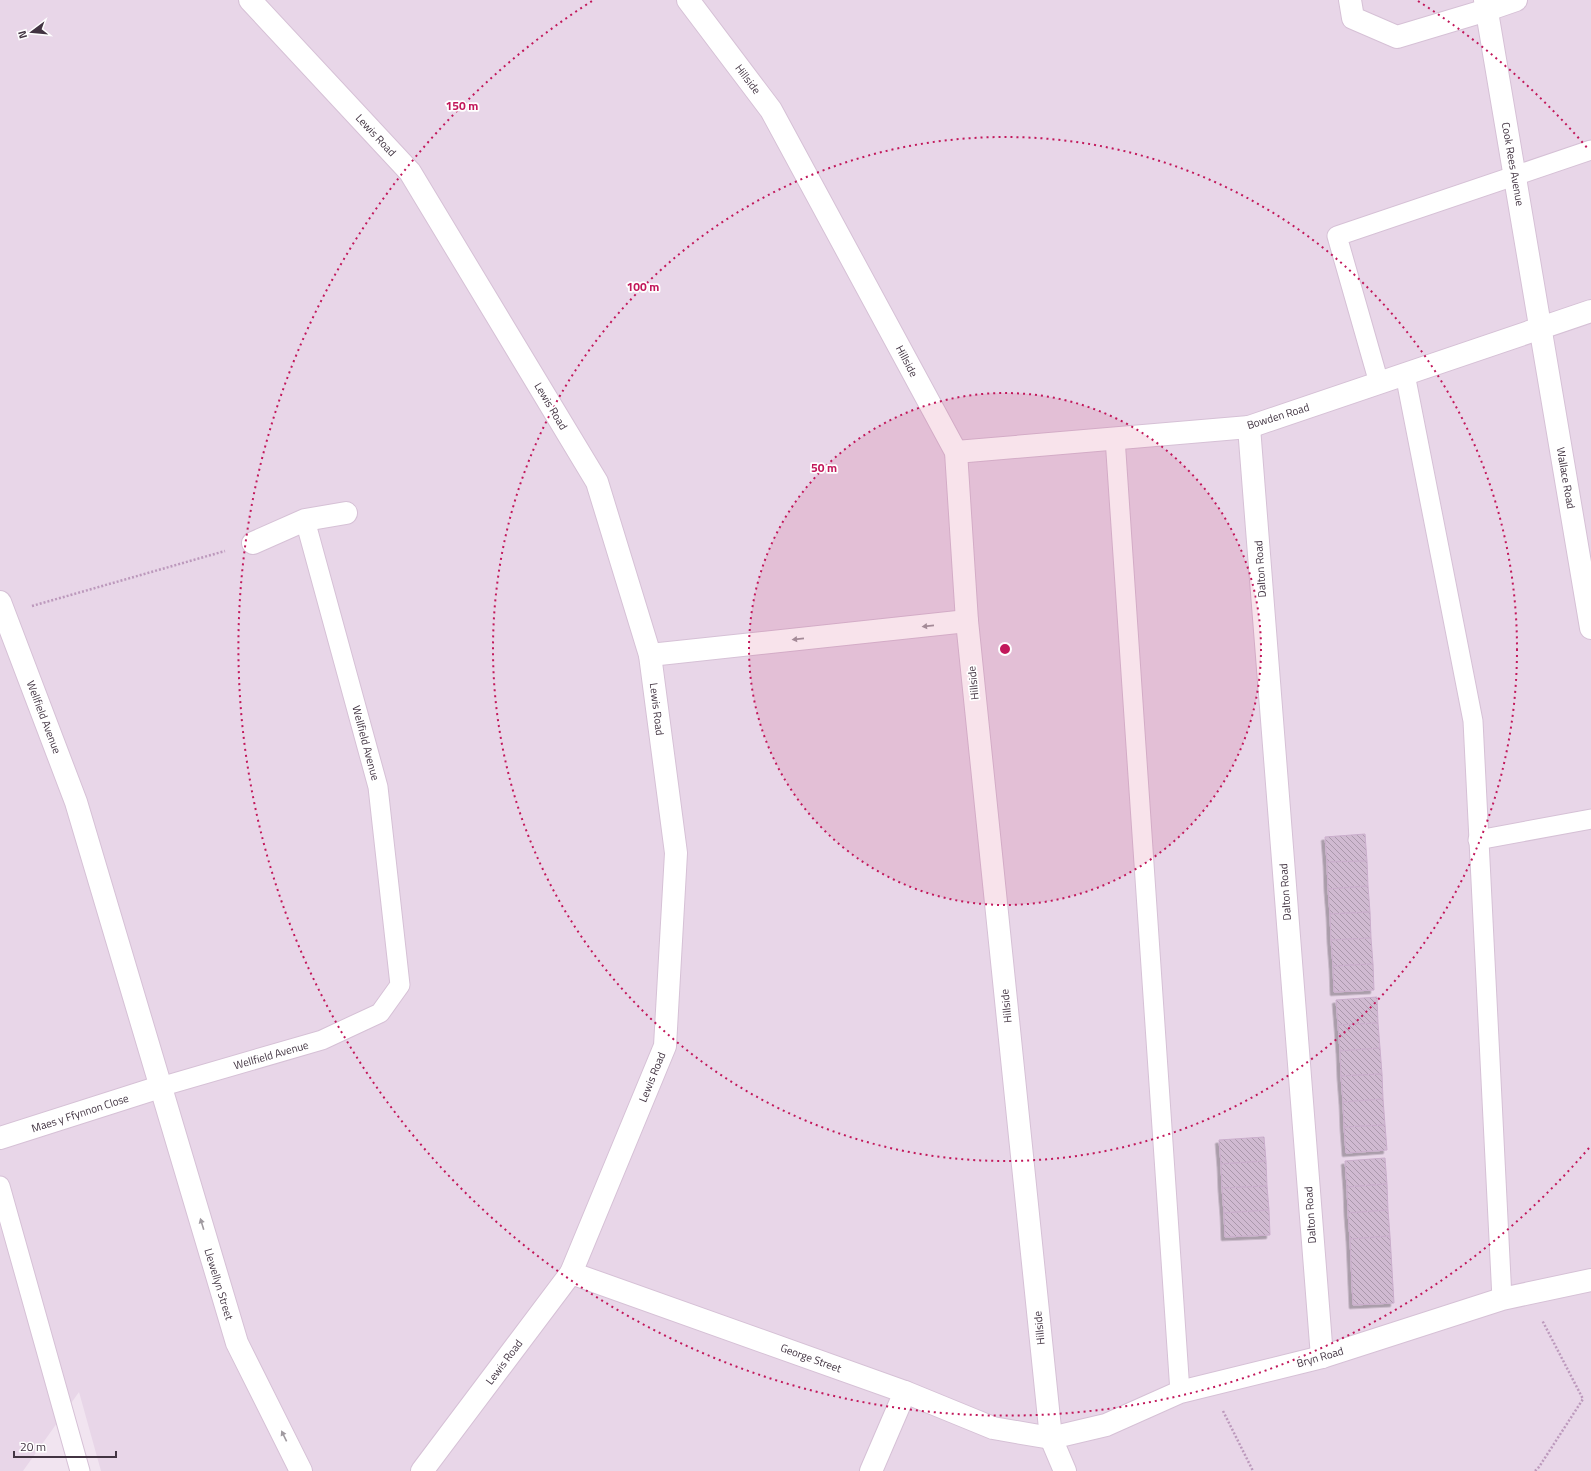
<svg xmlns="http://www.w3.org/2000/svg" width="1591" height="1471" font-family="'Titillium Web',sans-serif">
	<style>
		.residential { fill: #e8d6e8 }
		.building { fill: url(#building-back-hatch); stroke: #caaecc; filter: url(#shadow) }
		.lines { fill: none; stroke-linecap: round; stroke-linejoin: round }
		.service-casing { stroke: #d6c1d6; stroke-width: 21 }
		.minor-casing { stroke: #d6c1d6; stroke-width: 24 }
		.path { stroke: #bc99bc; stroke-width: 2.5; stroke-dasharray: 2 2; stroke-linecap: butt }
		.service { stroke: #fff; stroke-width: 19 }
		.minor { stroke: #fff; stroke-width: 22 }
		.oneway { fill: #a09aa0 }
		.ring { fill: none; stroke: #c2185b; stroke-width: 2; stroke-dasharray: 2 4 }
		.labels { text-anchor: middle; stroke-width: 3.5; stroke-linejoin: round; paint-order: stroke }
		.street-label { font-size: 11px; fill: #423442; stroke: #fff }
		.centre { fill: #c2185b; stroke: #fff; stroke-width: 2 }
		.ring-label { font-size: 12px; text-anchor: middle; font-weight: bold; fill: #c2185b; stroke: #fff; stroke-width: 3.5; stroke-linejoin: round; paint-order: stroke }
	</style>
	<defs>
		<pattern id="building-back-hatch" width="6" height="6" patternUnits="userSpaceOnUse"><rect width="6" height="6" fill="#d0bad1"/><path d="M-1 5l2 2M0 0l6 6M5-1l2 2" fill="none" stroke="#aa98ab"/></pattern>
		<filter id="shadow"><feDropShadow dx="-3.5" dy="3.5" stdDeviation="0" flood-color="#0004"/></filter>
	</defs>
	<rect width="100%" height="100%" fill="#f1e4f0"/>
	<path class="residential" d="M0 0H1591V1471H101L79 1392 23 1471H0Z"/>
	<g class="building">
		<path d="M1365 834 1367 861 1327 862 1325 837Z"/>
		<path d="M1367 861 1368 886 1328 889 1327 862Z"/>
		<path d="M1368 886 1370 912 1330 914 1328 889Z"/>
		<path d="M1370 912 1371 938 1331 940 1330 914Z"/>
		<path d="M1371 938 1373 964 1333 966 1331 940Z"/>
		<path d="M1373 964 1374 990 1334 992 1333 966Z"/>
		<path d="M1377 997 1378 1023 1338 1025 1336 1000Z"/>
		<path d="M1378 1023 1380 1048 1340 1051 1338 1025Z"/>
		<path d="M1380 1048 1382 1074 1341 1076 1340 1051Z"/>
		<path d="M1382 1074 1383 1099 1343 1102 1341 1076Z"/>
		<path d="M1383 1099 1385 1125 1344 1127 1343 1102Z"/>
		<path d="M1385 1125 1387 1150 1346 1153 1344 1127Z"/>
		<path d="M1264 1137 1266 1161 1221 1164 1219 1140Z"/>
		<path d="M1385 1158 1387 1184 1347 1187 1345 1161Z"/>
		<path d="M1266 1161 1267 1186 1222 1188 1221 1164Z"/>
		<path d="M1387 1184 1388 1210 1348 1213 1347 1187Z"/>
		<path d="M1267 1186 1269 1210 1224 1213 1222 1188Z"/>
		<path d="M1269 1210 1270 1235 1225 1237 1224 1213Z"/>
		<path d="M1388 1210 1390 1236 1350 1239 1348 1213Z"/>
		<path d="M1390 1236 1394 1303 1353 1305 1350 1239Z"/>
	</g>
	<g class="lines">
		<defs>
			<g id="service">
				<path d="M1405 374 1473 721 1502 1299"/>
				<path d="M1379 383 1337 236 1591 150"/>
				<path d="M1115 438 1180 1392"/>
				<path d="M1478 840 1591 819"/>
				<path d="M160 1087 322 1040 380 1013 400 985 378 787 305 520"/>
				<path d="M0 1186 80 1471"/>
			</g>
			<g id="minor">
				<path d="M250 0 410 172 597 482 650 655 676 853 665 1046 571 1273 422 1471"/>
				<path d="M688 0 771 110 956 452 967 621 1051 1438 1065 1471"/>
				<path d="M1350 0 1353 18 1397 37 1487 10 1516 0"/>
				<path d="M1485 0 1591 628"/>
				<path d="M1249 427 1322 1357"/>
				<path d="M956 452 1249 427 1591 311"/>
				<path d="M253 543 305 520 346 513"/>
				<path d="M0 602 76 802 237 1343 301 1471"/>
				<path d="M650 655 967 621"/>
				<path d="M0 1138 160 1087"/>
				<path d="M571 1273 905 1392 993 1428 1051 1438 1106 1425 1180 1392 1322 1357 1502 1299 1591 1280"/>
				<path d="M871 1471 905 1392"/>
			</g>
		</defs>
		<use href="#service" class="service-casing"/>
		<use href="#minor" class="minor-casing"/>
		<g class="path">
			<path d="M32 606 225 551"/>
			<path d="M1223 1411 1253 1471"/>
			<path d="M1535 1471 1539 1467 1583 1399 1542 1320"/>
		</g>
		<use href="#service" class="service"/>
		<use href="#minor" class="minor"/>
	</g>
	<defs><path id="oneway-solid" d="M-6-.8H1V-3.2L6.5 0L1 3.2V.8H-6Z"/></defs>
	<g class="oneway">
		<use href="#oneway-solid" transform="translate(928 626) rotate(174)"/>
		<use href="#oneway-solid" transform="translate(798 639) rotate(174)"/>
		<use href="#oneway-solid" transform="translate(202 1224) rotate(-107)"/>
		<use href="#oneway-solid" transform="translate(284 1436) rotate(-116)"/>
	</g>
	<circle cx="1005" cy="649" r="256" fill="#c2185b" fill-opacity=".12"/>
	<g class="ring">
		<circle cx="1005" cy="649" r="256"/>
		<circle cx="1005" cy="649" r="512"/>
		<path d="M1589 1148A768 768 0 1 1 592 1M1418 1A768 768 0 0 1 1589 150"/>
	</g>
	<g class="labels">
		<g class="street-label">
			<text transform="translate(748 79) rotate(53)" y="4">Hillside</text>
			<text transform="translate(376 135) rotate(47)" y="4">Lewis Road</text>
			<text transform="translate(1513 164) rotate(80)" y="4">Cook Rees Avenue</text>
			<text transform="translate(907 361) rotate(62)" y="4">Hillside</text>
			<text transform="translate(551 406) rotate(59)" y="4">Lewis Road</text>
			<text transform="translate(1278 416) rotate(-17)" y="4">Bowden Road</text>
			<text transform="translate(1566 478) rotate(80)" y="4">Wallace Road</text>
			<text transform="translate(1260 569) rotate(-94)" y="4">Dalton Road</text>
			<text transform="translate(973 683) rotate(-96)" y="4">Hillside</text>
			<text transform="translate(657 709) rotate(83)" y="4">Lewis Road</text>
			<text transform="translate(44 717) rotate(69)" y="4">Wellfield Avenue</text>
			<text transform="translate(366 743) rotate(75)" y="4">Wellfield Avenue</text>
			<text transform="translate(1285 892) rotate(-94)" y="4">Dalton Road</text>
			<text transform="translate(1006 1006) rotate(-96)" y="4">Hillside</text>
			<text transform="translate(271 1055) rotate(-16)" y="4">Wellfield Avenue</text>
			<text transform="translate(652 1077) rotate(-68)" y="4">Lewis Road</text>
			<text transform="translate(80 1113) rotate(-18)" y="4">Maes y Ffynnon Close</text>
			<text transform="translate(1310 1215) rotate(-94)" y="4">Dalton Road</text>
			<text transform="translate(219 1284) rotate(73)" y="4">Llewellyn Street</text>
			<text transform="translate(1039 1328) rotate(-96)" y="4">Hillside</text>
			<text transform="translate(1320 1357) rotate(-16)" y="4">Bryn Road</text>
			<text transform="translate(811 1358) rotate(20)" y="4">George Street</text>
			<text transform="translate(504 1362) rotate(-53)" y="4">Lewis Road</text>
		</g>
	</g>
	<circle cx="1005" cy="649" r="6" class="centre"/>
	<g class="ring-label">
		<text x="462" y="110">150 m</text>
		<text x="643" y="291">100 m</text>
		<text x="824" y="472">50 m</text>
	</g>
	<g transform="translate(32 32) rotate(254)" stroke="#ffffff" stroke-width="3" paint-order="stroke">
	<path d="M0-3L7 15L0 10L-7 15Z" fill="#423442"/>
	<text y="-6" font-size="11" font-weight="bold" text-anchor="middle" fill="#423442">N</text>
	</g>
	<path d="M14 1451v6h102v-6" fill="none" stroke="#423442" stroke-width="2"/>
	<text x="20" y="1451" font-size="12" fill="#423442" stroke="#ffffff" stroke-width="3" paint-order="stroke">20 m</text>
</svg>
